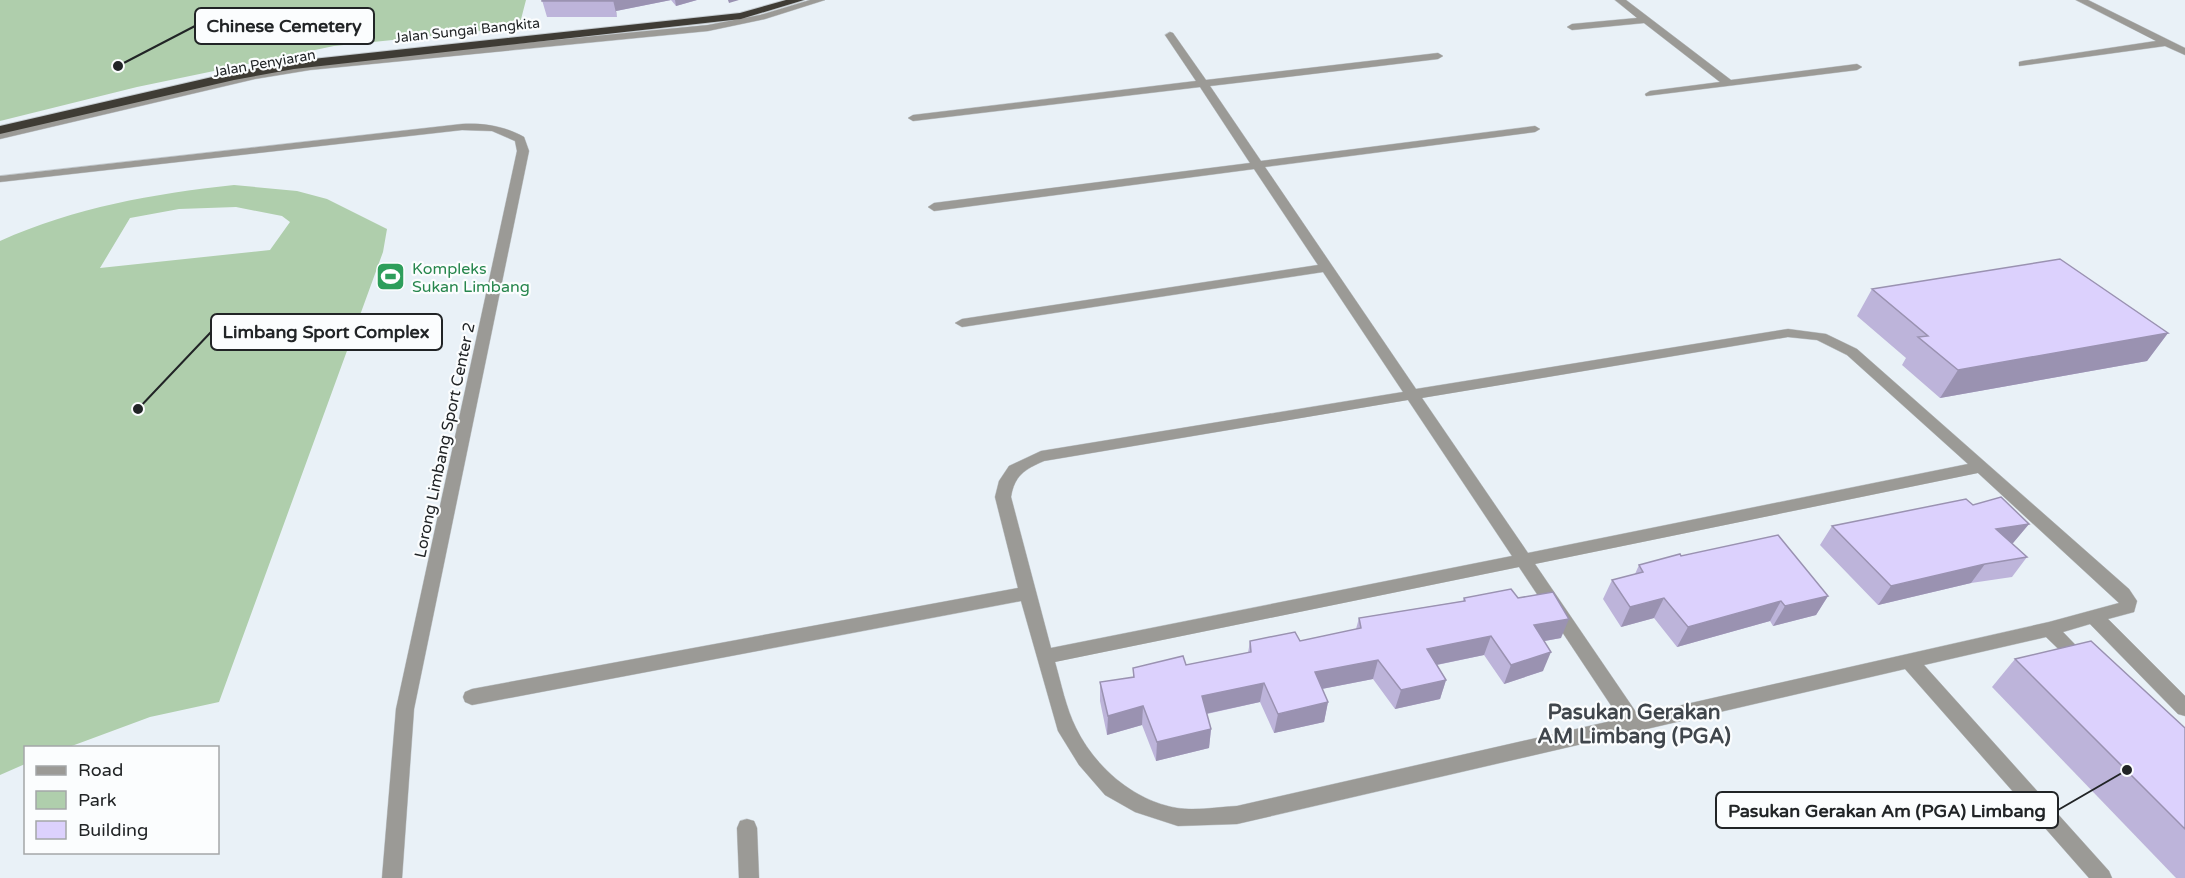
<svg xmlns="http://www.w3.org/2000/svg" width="2185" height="878" font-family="'Varela Round',sans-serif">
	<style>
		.green { fill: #afceac; fill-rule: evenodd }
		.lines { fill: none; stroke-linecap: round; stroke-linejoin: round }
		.minor-casing { stroke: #c5ccd1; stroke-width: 1 }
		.highway-casing { stroke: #c5ccd1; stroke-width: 2 }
		.minor { fill: #9b9a96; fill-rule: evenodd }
		.highway { fill: #3f3c35; fill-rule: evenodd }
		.wall { fill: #bdb4da }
		.shaded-wall { fill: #9a92b1 }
		.building { fill: #dcd1fd; stroke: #9a92b1; stroke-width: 1.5 }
		.labels { text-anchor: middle; stroke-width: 4.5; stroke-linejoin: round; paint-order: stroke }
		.far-street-label { font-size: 14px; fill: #212426; stroke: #fbfdfe }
		.leisure-label { font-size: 16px; fill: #27864d; stroke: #fbfdfe; text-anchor: start }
		.street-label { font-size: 16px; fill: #212426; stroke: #fbfdfe }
		.near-neighbourhood-label { font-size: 21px; font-weight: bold; fill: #40464c; stroke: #fbfdfe }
		.leader { fill: none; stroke: #212426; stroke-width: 2 }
		.callout-dot { fill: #212426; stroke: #fbfdfe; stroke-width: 2 }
		.callout { fill: #fbfdfe; stroke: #212426; stroke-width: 2 }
		.callout-label { font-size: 18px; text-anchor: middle; font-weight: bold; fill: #212426 }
	</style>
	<rect width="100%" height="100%" fill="#e9f1f7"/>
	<g class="green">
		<path d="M0 0H526L519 27 334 46 137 87 0 121Z"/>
		<path d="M234 185 297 191 327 199 387 229 383 252 219 702 150 717 69 747 26 748 25 764 0 775V241C76 207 152 194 234 185ZM236 207 282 216 290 222 270 250 100 268 130 218 179 209Z"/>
	</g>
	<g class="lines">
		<defs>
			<g id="minor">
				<path d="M810 0H825L765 19 708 31 310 70 255 79 0 139V133L255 73 310 64 708 25 760 15Z"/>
				<path d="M1615 0H1626L1731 80 1857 64 1862 67 1857 70 1646 96 1645 94 1650 91 1720 82 1644 23 1572 30 1567 27 1572 24 1637 18Z"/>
				<path d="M2076 0H2088L2185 48V55L2165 46 2019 66V62L2023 61 2156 41Z"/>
				<path d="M1170 32 1173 33 1206 80 1438 53 1443 56 1438 59 1210 86 1261 161 1535 126 1540 129 1535 132 1265 167 1416 389 1788 329 1826 334 1857 349 2129 589 2137 601 2134 612 2108 619 2185 696V716L2178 714 2090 624 2063 632 2090 660 2087 665 2081 667 2075 665 2046 637 1924 665 2109 871 2112 878H2089L1905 669 1237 824 1178 826 1135 812 1105 795 1079 765 1058 731 1021 601 472 705 465 702 463 697 465 692 472 689 1018 588 995 497 999 481 1009 466 1041 451 1403 392 1323 272 962 327 955 323 962 319 1318 265 1254 169 934 211 928 207 934 203 1250 163 1200 87 913 121 908 118 913 115 1196 81 1165 35ZM1788 337 1817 340 1847 355 1968 464 1528 553 1422 398ZM1408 400 1512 556 1051 648 1011 497C1014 476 1025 469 1044 461ZM1978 473 2119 603 2049 622 1638 715 1535 564ZM1519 567 1620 719 1237 806C1218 807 1196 811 1177 808 1134 801 1095 767 1076 728 1066 708 1061 683 1055 662Z"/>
				<path d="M462 124C484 123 504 126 524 137L529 151 414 709 402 878H382L396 709 517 151 515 141 492 131 462 130 0 182V176Z"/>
				<path d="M747 819 754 821 757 828 759 878H739L737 828 740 821Z"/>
			</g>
			<path id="highway" d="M786 0H804L741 19 294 69 234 80 0 134V126L234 72 294 61 740 13Z"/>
		</defs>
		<use href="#minor" class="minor-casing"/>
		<use href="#highway" class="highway-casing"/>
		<use href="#minor" class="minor"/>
		<use href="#highway" class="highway"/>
	</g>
	<g class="wall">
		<path d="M542 0H697L676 6 671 0 616 11 617 17H547Z"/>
		<path d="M1872 289 2168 333 2147 361 1940 398 1902 365 1906 358 1857 316Z"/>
		<path d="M1973 505 2029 524 2013 543H2012L2027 557 2012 577 1971 583 1878 605 1820 545 1832 526Z"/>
		<path d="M1681 556 1828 596 1816 615 1773 626 1770 621 1677 647 1654 618 1621 627 1603 599 1612 580 1635 574 1639 565Z"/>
		<path d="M1464 598H1518L1561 638 1545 641 1543 671 1504 684 1484 655 1437 665 1446 680 1440 699 1395 709 1373 679 1322 689 1328 702 1324 722 1274 733 1260 702 1207 714 1211 729 1209 748 1156 761 1142 725 1107 735 1100 701V682L1133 678V668L1186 665 1248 653 1250 641H1300L1356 629 1359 618 1463 601Z"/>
		<path d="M2015 659 2185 728V878H2176L1992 687Z"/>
	</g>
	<g class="shaded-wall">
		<path d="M613 0H671L616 11 617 17Z"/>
		<path d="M675 0H697L676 6Z"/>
		<path d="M728 0H739L729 3Z"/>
		<path d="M2168 333 2147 361 1940 398 1958 370Z"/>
		<path d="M2029 524 2013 543 1981 549 1996 529Z"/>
		<path d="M1985 564 1971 583 1878 605 1891 586Z"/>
		<path d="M1828 596 1816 615 1773 626 1785 606Z"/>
		<path d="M1664 598 1654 618 1621 627 1630 607Z"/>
		<path d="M1781 601 1770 621 1677 647 1688 627Z"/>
		<path d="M1569 619 1561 638 1527 644 1534 625Z"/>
		<path d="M1491 636 1484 655 1421 668 1427 649Z"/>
		<path d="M1551 652 1543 671 1504 684 1511 665Z"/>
		<path d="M1378 660 1373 679 1311 691 1315 672Z"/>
		<path d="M1446 680 1440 699 1395 709 1401 690Z"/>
		<path d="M1264 683 1260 702 1200 715 1202 696Z"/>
		<path d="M1328 702 1324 722 1274 733 1278 714Z"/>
		<path d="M1143 706 1142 725 1107 735 1108 716Z"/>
		<path d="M1211 729 1209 748 1156 761 1157 742Z"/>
	</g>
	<g class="building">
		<rect x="542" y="0" width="71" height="1"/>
		<path d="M2060 259 2168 333 1958 370 1918 337 1928 336 1872 289Z"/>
		<path d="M2001 497 2029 524 1996 529 2027 557 1985 564 1891 586 1832 526 1966 499 1973 505Z"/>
		<path d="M1778 535 1828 596 1785 606 1781 601 1688 627 1664 598 1630 607 1612 580 1643 572 1639 565 1680 554 1681 556Z"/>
		<path d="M1511 589 1518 598 1553 592 1569 619 1534 625 1551 652 1511 665 1491 636 1427 649 1446 680 1401 690 1378 660 1315 672 1328 702 1278 714 1264 683 1202 696 1211 729 1157 742 1143 706 1108 716 1100 682 1134 677 1133 668 1183 656 1186 665 1251 652 1250 641 1295 632 1300 641 1361 628 1359 618 1465 601 1464 598Z"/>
		<path d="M2091 641 2185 728V829L2015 659Z"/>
	</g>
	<defs>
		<symbol id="stadium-square" viewBox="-11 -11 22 22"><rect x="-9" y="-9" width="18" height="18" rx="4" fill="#2e9e5b" stroke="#fbfdfe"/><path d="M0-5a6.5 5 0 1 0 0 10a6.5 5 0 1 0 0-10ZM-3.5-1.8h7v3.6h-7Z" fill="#fff"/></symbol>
	</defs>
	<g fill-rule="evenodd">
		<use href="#stadium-square" x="374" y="260" width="33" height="33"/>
	</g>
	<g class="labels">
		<g class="far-street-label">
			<text transform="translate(467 30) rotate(-6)" y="5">Jalan Sungai Bangkita</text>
			<text transform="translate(264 63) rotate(-10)" y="5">Jalan Penyiaran</text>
		</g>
		<g class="leisure-label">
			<text x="412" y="274">Kompleks<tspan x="412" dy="18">Sukan Limbang</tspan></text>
		</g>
		<g class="street-label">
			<text transform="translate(444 440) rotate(-78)" y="6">Lorong Limbang Sport Center 2</text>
		</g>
		<g class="near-neighbourhood-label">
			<text x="1634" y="719">Pasukan Gerakan<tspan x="1634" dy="24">AM Limbang (PGA)</tspan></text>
		</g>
	</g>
	<path class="leader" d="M118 66L195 26M138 409L211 332M2127 770L2058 810"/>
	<g class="callout-dot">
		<circle cx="118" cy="66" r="6"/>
		<circle cx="138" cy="409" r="6"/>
		<circle cx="2127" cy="770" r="6"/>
	</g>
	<g class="callout">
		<rect x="195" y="8" width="179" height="36" rx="6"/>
		<rect x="211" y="314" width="231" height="36" rx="6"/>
		<rect x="1716" y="792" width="342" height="36" rx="6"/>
	</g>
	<g class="callout-label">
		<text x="284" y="32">Chinese Cemetery</text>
		<text x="326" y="338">Limbang Sport Complex</text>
		<text x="1887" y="817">Pasukan Gerakan Am (PGA) Limbang</text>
	</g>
	<rect x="24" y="746" width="195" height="108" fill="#fbfdfe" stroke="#a4a6a8" stroke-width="1.5"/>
	<rect x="36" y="766" width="30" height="9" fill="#9b9a96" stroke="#a4a6a8" stroke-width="1.5"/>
	<text x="78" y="776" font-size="18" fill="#212426">Road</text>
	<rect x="36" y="791" width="30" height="18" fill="#afceac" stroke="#a4a6a8" stroke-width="1.5"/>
	<text x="78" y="806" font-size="18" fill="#212426">Park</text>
	<rect x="36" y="821" width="30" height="18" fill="#dcd1fd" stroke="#a4a6a8" stroke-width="1.5"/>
	<text x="78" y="836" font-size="18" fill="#212426">Building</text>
</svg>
